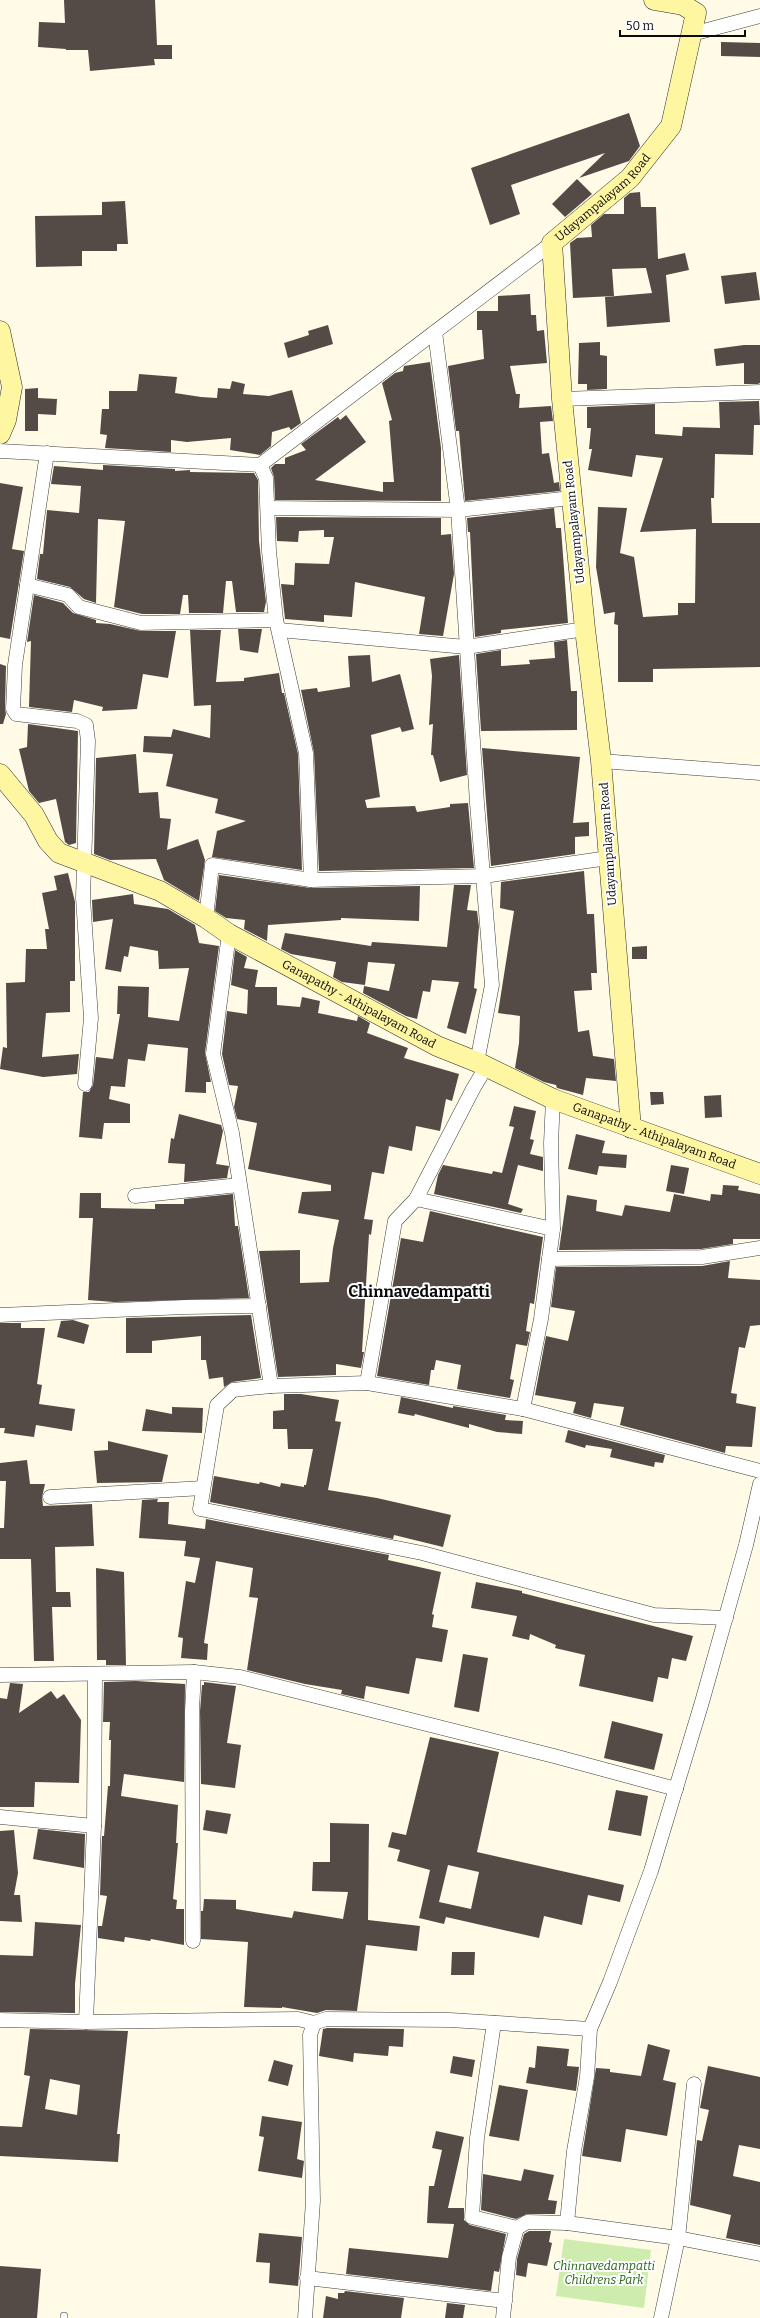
<svg xmlns="http://www.w3.org/2000/svg" width="760" height="2318" font-family="Bitter,serif">
	<style>
		.green { fill: #ceecae }
		.building { fill: #544b46; fill-rule: evenodd }
		.lines { fill: none; stroke-linecap: round; stroke-linejoin: round }
		.lane-casing { stroke: #3d3d3d; stroke-width: 8 }
		.street-casing { stroke: #3d3d3d; stroke-width: 15 }
		.secondary-casing { stroke: #2c2c2c; stroke-width: 21 }
		.lane { stroke: #fff; stroke-width: 7 }
		.street { stroke: #fff; stroke-width: 14 }
		.secondary { stroke: #fff6a2; stroke-width: 20 }
		.labels { text-anchor: middle; stroke-width: 4; stroke-linejoin: round; paint-order: stroke }
		.street-label { font-size: 12px; fill: #0a0a0a; stroke: #fff }
		.park-label { font-size: 12px; font-style: italic; fill: #266617; stroke: #fff }
		.district-label { font-size: 16px; font-weight: bold; fill: #0a0a0a; stroke: #fff }
	</style>
	<rect width="100%" height="100%" fill="#fffbe7"/>
	<path class="green" d="M564 2239 651 2250 644 2308 556 2296Z"/>
	<g class="building">
		<path d="M64 0H155L157 45H172V59H154L155 65 90 71 88 50H66V49L38 47 39 22 65 23Z"/>
		<path d="M721 42 760 43V57L721 56Z"/>
		<path d="M629 113 640 146 629 161 579 178 605 153 511 185 520 214 490 225 471 168Z"/>
		<path d="M577 179 592 194 565 217 552 204Z"/>
		<path d="M640 192 641 207H656L658 259 685 253 689 270 666 275 670 322 607 327 605 297 652 293 646 268 612 269 614 296 573 298 570 243 577 238 592 237 591 225 604 214H624V198L630 193Z"/>
		<path d="M125 201 128 244H117V251H82V266L36 267 35 216 102 215V202Z"/>
		<path d="M756 272 760 300 725 304 721 276Z"/>
		<path d="M530 294 531 315H536L537 331 544 330 547 363 510 366 516 394H520L519 408 551 406 553 421 540 422 542 454 549 453 554 483 559 482 560 491 465 501 459 431H456L448 366 484 359 482 330H477V311H498V296Z"/>
		<path d="M328 325 333 344 288 358 284 343 309 335 308 331Z"/>
		<path d="M600 342V355L607 356V389L587 390V384H578L579 343Z"/>
		<path d="M744 345H760V383L758 384H744V363L716 366 714 349Z"/>
		<path d="M430 362 441 448V501L275 500 274 477 271 468 275 464H285V458L306 450 301 444 338 417 340 420 346 415 366 442 315 480 383 492V482H394L389 421 392 420 382 383 395 373 403 371 404 366Z"/>
		<path d="M139 374 177 377 175 393 201 397 217 398 218 388 230 389 232 381 245 384 243 394 269 396 292 390 301 423 291 430 289 427 272 432 271 446 260 455 230 450 231 438 187 442 171 440V452L105 448 107 435 100 434 102 409H109V391H137Z"/>
		<path d="M38 388V398L57 399 56 415 38 414V431H25V389Z"/>
		<path d="M759 401 760 425H754L753 455 715 454 714 498H711L712 523H760V667L653 669V682H618V625L614 624 615 612 604 614 596 567 598 507 627 508 620 553 634 557 643 617 678 615V603H695L696 529 640 532 663 458 636 455 632 477 588 470 592 449H589L591 428H587V407L655 404V434L682 436 683 427 720 428 719 402Z"/>
		<path d="M103 465 175 469V471L190 470V472L254 473 258 480 259 541 266 602 264 612H236L232 581H226L223 613H189L188 595H183L180 614H142L114 607 125 521 98 519 96 603 84 599 70 587 37 579 40 554H43L47 510 79 513 81 486 51 484 54 466 103 470Z"/>
		<path d="M0 483 23 487 12 549 24 551 10 639 0 637Z"/>
		<path d="M554 508 556 528H561L568 623 501 630V633L475 637 470 532H468L467 518Z"/>
		<path d="M276 517 441 518V535L451 534 454 574 443 636 419 634 425 597 355 582 352 617 324 615V622L285 619 281 584 294 585 295 563 329 564 334 537H324V530L299 531 298 542 277 541Z"/>
		<path d="M34 595 63 603 73 613 96 620V623L110 624 141 631H176L168 678 143 674 137 709 102 711 103 707 74 700 72 712 29 707 31 641 27 642Z"/>
		<path d="M238 629H262L258 653 240 650Z"/>
		<path d="M190 630H221L216 682 244 681V678L279 673 282 693H284L298 754 302 870 212 857 217 831 246 821 215 813 218 799 166 786 173 754 143 752 144 736 171 737 173 729 210 738 211 705 194 706Z"/>
		<path d="M567 640 571 691H577V730L481 731 476 654 501 650V666L530 664 529 660 555 658 554 642Z"/>
		<path d="M370 655 372 682 400 674 414 729 402 732 400 727 371 735 380 797 365 800 367 808 415 806 417 812 450 807V804L468 803 474 868 319 871 314 753 301 690 317 688 318 692 350 687 348 656Z"/>
		<path d="M459 655 467 775 440 782 433 755H431L433 724 429 725 432 676 430 659Z"/>
		<path d="M0 664 6 666 5 709 6 714 3 724H0Z"/>
		<path d="M28 724 78 731 76 843 69 845 65 842 56 799 39 803 29 791 19 749 27 747Z"/>
		<path d="M482 748 580 757 573 823 589 822V836L575 837V854L491 866Z"/>
		<path d="M136 754 139 793 158 792 160 818 171 819 167 850 198 839 205 860 199 901 164 880 156 859 110 860 94 854 96 758Z"/>
		<path d="M584 871 587 914H594L597 973H591L592 990 574 991 578 1032 589 1030 593 1056 614 1059 616 1081 586 1078 583 1095 557 1088 556 1085 544 1082 515 1068 519 1043 520 1016 498 1013 514 911 500 908 501 882Z"/>
		<path d="M68 873 75 902V981H70V1012L46 1013 42 1057 79 1054 77 1074 43 1077 0 1069 3 1047 7 1048 6 983 25 982 26 949H47L45 929H49L42 893 57 890 54 876Z"/>
		<path d="M219 875 311 888 420 886 419 921 341 918V920L268 925 267 941 244 929 245 920 226 918 215 911Z"/>
		<path d="M454 885H471L467 910 477 911 479 927 474 988 477 989 466 1034 447 1028 459 982 432 980 430 992 423 991 417 1019 406 1016 363 993 364 986 389 991 395 964 368 962 365 985 342 982 333 977 336 962 291 954 281 949 285 933 371 946 372 942 447 947Z"/>
		<path d="M133 894 134 904 168 909 195 925 199 943 219 946 205 1053 211 1082H206V1093L185 1092 188 1048 148 1044 145 1061 128 1059 125 1087 111 1086 109 1099 130 1104V1123H104L102 1139 79 1137 83 1092H89L93 1085 96 1057 113 1059 120 1014H117L118 986 149 987 148 1017 179 1021 189 968 159 969 158 951 130 946 128 957 124 956 121 972 105 969 113 919 93 922 92 900Z"/>
		<path d="M647 946V959H632V947Z"/>
		<path d="M235 950 247 957 244 968 258 970 255 987H277V1005L300 1007 302 997 320 1001 318 1013 357 1021 358 1016 370 1023 367 1033 408 1048 404 1058 459 1074 452 1101 446 1099 440 1131 416 1126 412 1151 389 1146 384 1174 372 1172 364 1219 373 1220 371 1235 369 1234 362 1352H364L361 1368 336 1364V1375L278 1377 259 1251 300 1250V1283L329 1282 333 1248 339 1220 298 1213 302 1192 331 1191V1185L248 1169 257 1123 237 1119 234 1107 238 1086 229 1085 222 1054 227 1011 247 1014 248 990 231 985Z"/>
		<path d="M650 1092H663L664 1104 651 1105Z"/>
		<path d="M721 1095 722 1117 705 1118 704 1096Z"/>
		<path d="M514 1106 536 1111 530 1139 534 1140 530 1154 543 1157V1171L518 1165 508 1204 523 1209 521 1213 434 1194 438 1175 443 1165 492 1174 493 1171 502 1173 514 1127 509 1126Z"/>
		<path d="M179 1114 221 1125 223 1131 216 1164 229 1166 227 1178 184 1182 185 1164 168 1163 171 1138 174 1139Z"/>
		<path d="M576 1134 605 1141 602 1153 627 1155 626 1168 599 1166 597 1175 568 1169Z"/>
		<path d="M671 1165 689 1168 684 1194 666 1191Z"/>
		<path d="M723 1185 739 1186 738 1190 760 1194V1239H733V1244L701 1249 559 1250 567 1195 597 1200 596 1211 622 1216 625 1205 670 1212 674 1194 710 1201 711 1194 722 1195Z"/>
		<path d="M80 1193H101V1208L155 1209V1204H184V1199L233 1194 235 1226H238L249 1298 114 1302 88 1300 93 1218H79Z"/>
		<path d="M430 1211 543 1237 534 1304 530 1303 526 1331 530 1332 527 1346 516 1344 510 1379 514 1380 510 1398 457 1389 461 1365 436 1360 434 1370H431L429 1385 377 1376 401 1238 423 1242Z"/>
		<path d="M730 1261 728 1278 760 1280V1325L750 1326 745 1348 739 1347 731 1393 737 1394 736 1403 756 1407 752 1447 726 1446 725 1453 620 1425 624 1407 594 1403 591 1418 573 1413 576 1402 535 1395 546 1336 568 1341 575 1311 551 1307 556 1267 702 1266Z"/>
		<path d="M251 1315 261 1378 232 1382 224 1387 223 1377 209 1379 206 1360H201V1336L152 1341V1353H126V1318Z"/>
		<path d="M73 1320 89 1325 84 1344 57 1337 61 1321Z"/>
		<path d="M0 1323H21V1328H45L37 1384 42 1385 39 1404 75 1409 72 1431 36 1425 34 1437 4 1433 5 1428H0Z"/>
		<path d="M284 1394H301L339 1400 335 1421 341 1422 328 1490 377 1498 451 1515 443 1547 394 1535 393 1539 210 1502 214 1476 259 1484 260 1482 280 1487 281 1483 304 1487V1485H306L313 1449H288L287 1429H273V1411L284 1410Z"/>
		<path d="M401 1397 453 1408V1406L506 1415 505 1420 523 1421 522 1434 497 1432 469 1424V1428L415 1414 414 1416 398 1413Z"/>
		<path d="M172 1407 203 1408 202 1433 142 1431 146 1409 172 1414Z"/>
		<path d="M568 1430 665 1455 663 1463 655 1462 654 1467 610 1457 612 1449 586 1445 585 1448 565 1442Z"/>
		<path d="M108 1441 168 1455 162 1482 97 1483 94 1451 108 1450Z"/>
		<path d="M27 1460 30 1484H45L42 1497 43 1506 92 1504 94 1546 55 1547 56 1592H70L71 1607H52L54 1661H34L31 1559H0V1528H4L6 1481H0V1463Z"/>
		<path d="M158 1499 157 1502H169L168 1524 205 1529 206 1519 389 1555 388 1560 441 1572 432 1614 434 1615 432 1627 448 1630 442 1662 416 1658 409 1694 366 1686 364 1699 341 1694 342 1690 305 1684 247 1670 258 1598 249 1597 253 1568 216 1561 204 1643 208 1644 207 1660 181 1658 183 1638 178 1637 186 1581 195 1583 200 1558 184 1556 186 1541 139 1538 142 1500Z"/>
		<path d="M96 1568 124 1572 126 1665H106V1660H97Z"/>
		<path d="M476 1582 522 1591V1593L693 1636 686 1661 672 1658 668 1679 658 1677 653 1702 579 1686 585 1655 555 1648 556 1645 530 1634 529 1640 512 1636 517 1616 471 1608Z"/>
		<path d="M463 1654 488 1658 479 1712 454 1707Z"/>
		<path d="M136 1681 185 1684 184 1782 124 1774 121 1796 178 1805 176 1843H178L173 1899 177 1900 176 1909H184V1945L151 1939 150 1941 125 1937 124 1942 98 1938V1926H102L107 1896 100 1895 102 1836H104L108 1786H110L111 1740H109L110 1722H103L104 1682Z"/>
		<path d="M204 1682 236 1686 227 1743 241 1745 235 1788 201 1784 200 1711 202 1685H204Z"/>
		<path d="M10 1683 23 1684 19 1713 51 1691 57 1699 64 1694 81 1720 79 1783 35 1782 34 1807H0V1698L7 1699Z"/>
		<path d="M612 1721 663 1734 654 1770 604 1758Z"/>
		<path d="M430 1737 499 1752 477 1852 624 1885 620 1902 588 1895 582 1925 544 1916 539 1938 446 1917 444 1924 419 1918 430 1870 397 1861 400 1850 388 1847 392 1832 406 1835ZM448 1865 479 1872 471 1909 439 1902Z"/>
		<path d="M616 1790 648 1796 641 1836 608 1830Z"/>
		<path d="M206 1810 231 1814 227 1834 203 1830Z"/>
		<path d="M330 1823 369 1824 368 1920 420 1926 417 1951 366 1945 357 2011 326 2010 317 2013 282 2007V2008L244 2007 248 1942 201 1939V1911H203L204 1899 236 1900V1909L292 1918 294 1911 343 1919 348 1892 312 1891 313 1862H330Z"/>
		<path d="M38 1829 85 1834 84 1868 33 1859Z"/>
		<path d="M14 1830 18 1873 14 1895H20L22 1922 0 1921V1831Z"/>
		<path d="M35 1922 81 1925 75 1984V2013L0 2012V1955L33 1956Z"/>
		<path d="M452 1952H475L474 1975H451Z"/>
		<path d="M327 2028 404 2029 403 2047 389 2046 388 2056 354 2053 353 2062 319 2056 323 2029Z"/>
		<path d="M30 2029 128 2031 117 2134H120L118 2162 0 2156V2126L22 2127 30 2076 24 2075ZM50 2079 80 2085 77 2115 45 2109Z"/>
		<path d="M648 2044 670 2050 663 2080 676 2083 667 2136 626 2129 621 2162 582 2156 596 2068 610 2069V2072L641 2076Z"/>
		<path d="M537 2046 569 2049 567 2066 579 2067 576 2091 526 2083 529 2067 535 2068Z"/>
		<path d="M453 2056 475 2060 472 2077 450 2073Z"/>
		<path d="M274 2060 293 2065 288 2086 268 2081Z"/>
		<path d="M708 2066 760 2077V2149L739 2145 733 2176 760 2182V2245L726 2238 731 2215 690 2205 697 2140 702 2141 709 2110 700 2108Z"/>
		<path d="M499 2085 528 2090 519 2141 489 2136Z"/>
		<path d="M262 2116 302 2122 297 2159 304 2161 302 2178 258 2171 264 2137 259 2136Z"/>
		<path d="M436 2131 464 2137 448 2208H464V2220L470 2225 506 2234 499 2272 494 2271 491 2291 346 2274 349 2248 448 2258 454 2224 427 2223 429 2186H434L442 2150 432 2148Z"/>
		<path d="M524 2169 554 2175 548 2200 557 2201 555 2214H527L516 2219 481 2210 483 2174 521 2181Z"/>
		<path d="M529 2231H551L549 2242 552 2243 547 2266 528 2263 526 2277 516 2275 517 2259 524 2234Z"/>
		<path d="M259 2233 302 2237 298 2286 269 2283 270 2263 256 2262Z"/>
		<path d="M0 2266 41 2269 37 2318H0Z"/>
		<path d="M345 2291 404 2298 401 2318H323L326 2296 338 2299V2293H344Z"/>
		<path d="M447 2303 465 2305 463 2318H445Z"/>
	</g>
	<g class="lines">
		<defs>
			<path id="lane" d="M64 2318V2316"/>
			<g id="street">
				<path d="M692 34 760 16"/>
				<path d="M435 332 458 510 477 803 492 985 477 1062"/>
				<path d="M562 399 760 392"/>
				<path d="M0 451 260 465 552 243"/>
				<path d="M47 453 15 665 13 709 16 714 77 721 86 725 88 741 83 898 91 1018 85 1084"/>
				<path d="M260 465 266 478 269 551 276 620 306 753 311 880"/>
				<path d="M269 508 458 510 572 498"/>
				<path d="M27 585 68 595 79 607 141 623 276 620"/>
				<path d="M279 630 466 647 585 629"/>
				<path d="M601 761 760 773"/>
				<path d="M206 918 212 865 311 880 484 876 608 858"/>
				<path d="M229 934 213 1054 232 1133 271 1386 367 1383 523 1409 541 1319 553 1229 416 1199 473 1089 486 1067"/>
				<path d="M553 1099 551 1143 553 1229"/>
				<path d="M135 1196 239 1185"/>
				<path d="M549 1259 702 1257 760 1248"/>
				<path d="M0 1315 185 1307 259 1306"/>
				<path d="M367 1383 395 1221 416 1199"/>
				<path d="M271 1386 233 1390 217 1405 200 1509 422 1553 654 1615 726 1618"/>
				<path d="M523 1409 760 1471"/>
				<path d="M50 1497 203 1488"/>
				<path d="M194 1672 240 1677 554 1756 676 1789"/>
				<path d="M0 1675 194 1672 192 1711 193 1941"/>
				<path d="M0 1817 94 1826"/>
				<path d="M0 2020 86 2022 298 2019 314 2023"/>
				<path d="M86 2022 94 1826 95 1674"/>
				<path d="M494 2023 477 2138 472 2217 517 2228"/>
				<path d="M694 2084 678 2238 760 2254"/>
				<path d="M307 2278 505 2301"/>
				<path d="M305 2318 313 2201 310 2035 314 2023 326 2019 450 2020 590 2029"/>
				<path d="M503 2318 509 2257 517 2228 527 2222 567 2223"/>
				<path d="M661 2318 678 2238 567 2223 574 2151 587 2077 590 2029 610 1982 651 1871 702 1702 746 1545 760 1484"/>
			</g>
			<g id="secondary">
				<path d="M0 331 12 387 6 420 0 434"/>
				<path id="s1" d="M0 774 34 815 48 841 59 853 160 891 206 918 229 934 437 1046 477 1062 553 1099 760 1174"/>
				<path id="s2" d="M631 1128 601 761 585 629 562 399 552 243 630 178 671 126 696 13 683 5 654 0"/>
			</g>
		</defs>
		<use href="#lane" class="lane-casing"/>
		<use href="#street" class="street-casing"/>
		<use href="#secondary" class="secondary-casing"/>
		<use href="#lane" class="lane"/>
		<use href="#street" class="street"/>
		<use href="#secondary" class="secondary"/>
	</g>
	<g class="labels">
		<g class="street-label">
			<text dy="4" stroke="none"><textPath href="#s2" startOffset="957">Udayampalayam Road</textPath></text>
			<text transform="translate(574 522) rotate(-96)" y="4">Udayampalayam Road</text>
			<text transform="translate(608 844) rotate(-94)" y="4">Udayampalayam Road</text>
			<text dy="4" stroke="none"><textPath href="#s1" startOffset="436">Ganapathy - Athipalayam Road</textPath></text>
			<text dy="4" stroke="none"><textPath href="#s1" startOffset="760">Ganapathy - Athipalayam Road</textPath></text>
		</g>
		<g class="park-label">
			<text x="604" y="2270">Chinnavedampatti<tspan x="604" dy="14">Childrens Park</tspan></text>
		</g>
		<g class="district-label">
			<text x="419" y="1297">Chinnavedampatti</text>
		</g>
	</g>
	<path d="M620 30v6h125v-6" fill="none" stroke="#0a0a0a" stroke-width="2"/>
	<text x="626" y="30" font-size="12" fill="#0a0a0a" stroke="#ffffff" stroke-width="3" paint-order="stroke">50 m</text>
</svg>
